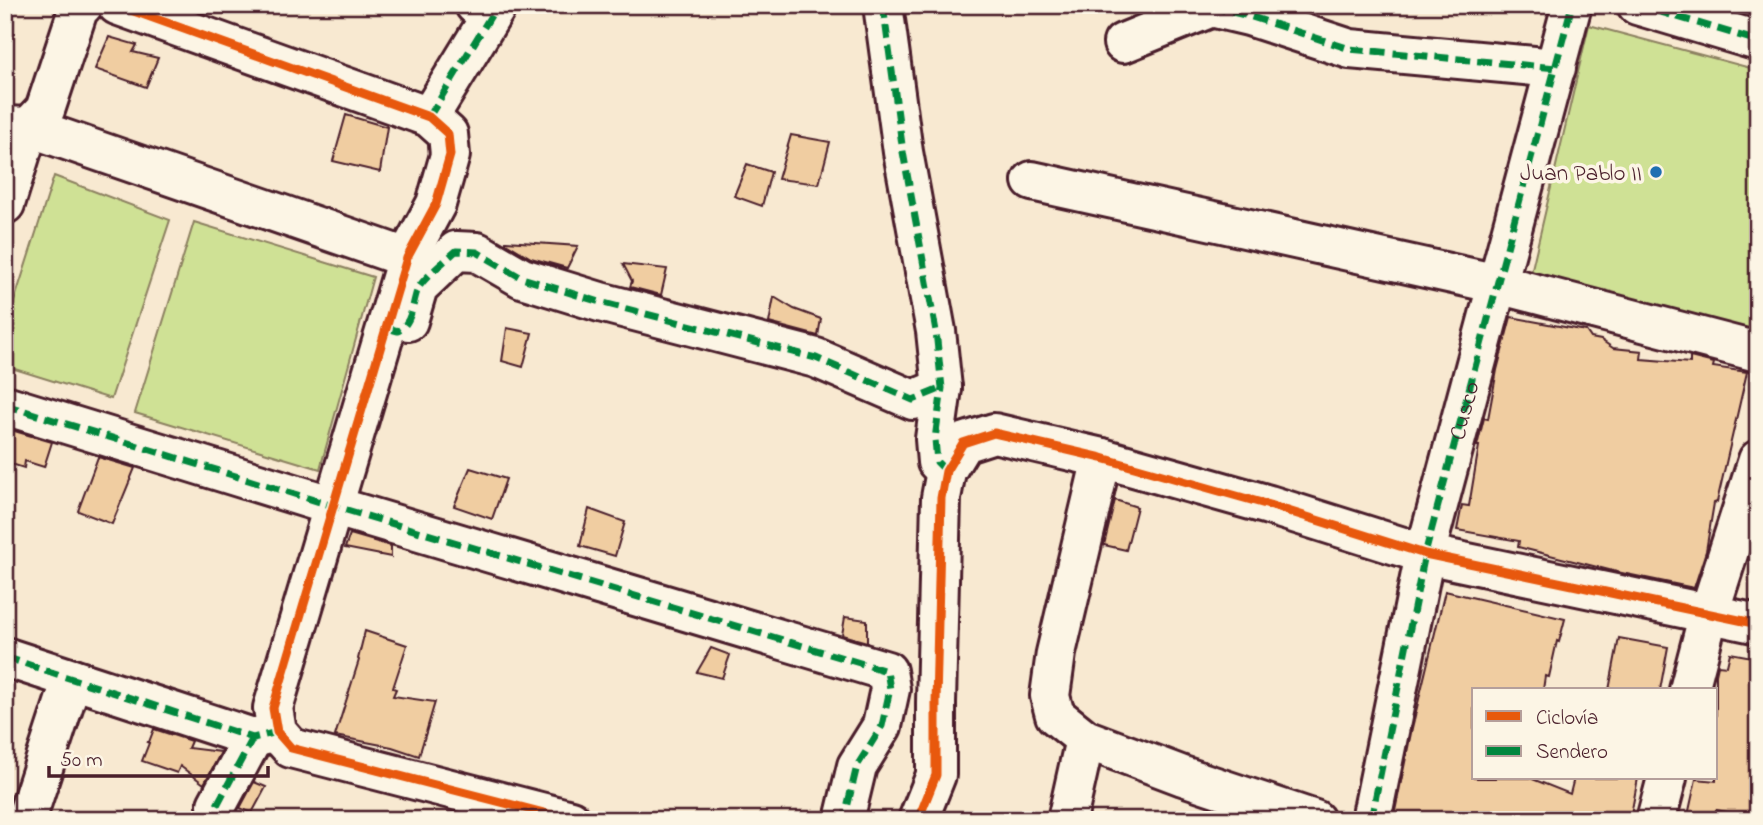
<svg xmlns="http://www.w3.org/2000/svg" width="1763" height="825" font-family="'Indie Flower',sans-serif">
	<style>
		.green { fill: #cfe195; stroke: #8c8060; stroke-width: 2 }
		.building { fill: #f0cda1; stroke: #4a1f2b; stroke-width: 2 }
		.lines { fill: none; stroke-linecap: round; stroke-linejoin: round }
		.minor-casing { stroke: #4a1f2b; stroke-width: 44 }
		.minor { stroke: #fcf5e5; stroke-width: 38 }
		.quiet { stroke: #00873e; stroke-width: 7; stroke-dasharray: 14 7; stroke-linecap: butt }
		.cycleway-casing { stroke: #fcf5e5; stroke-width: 13 }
		.cycleway { stroke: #e8590c; stroke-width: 9 }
		.poi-dot { fill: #1f6fb2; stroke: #fcf5e5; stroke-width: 2.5 }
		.labels { text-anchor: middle; stroke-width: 7; stroke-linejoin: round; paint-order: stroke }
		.poi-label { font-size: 23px; fill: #4a1f2b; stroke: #fcf5e5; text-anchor: end }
		.street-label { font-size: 23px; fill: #4a1f2b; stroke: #fcf5e5 }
	</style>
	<rect width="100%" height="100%" fill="#f8e9d1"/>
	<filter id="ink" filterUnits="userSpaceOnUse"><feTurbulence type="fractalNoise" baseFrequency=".0143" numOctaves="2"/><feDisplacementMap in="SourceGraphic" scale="14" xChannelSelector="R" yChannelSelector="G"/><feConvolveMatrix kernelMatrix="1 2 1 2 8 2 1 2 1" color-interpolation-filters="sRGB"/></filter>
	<g filter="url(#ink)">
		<g class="green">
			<path d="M1589 25 1758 70V333L1531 273Z"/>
			<path d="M54 176 170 220 111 399 5 366V330Z"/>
			<path d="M194 222 373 277 320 469 135 413Z"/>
		</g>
		<g class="building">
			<path d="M109 37 137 45 133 52 158 58 146 87 95 69Z"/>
			<path d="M346 115 387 127 380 172 333 161Z"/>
			<path d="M791 135 830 142 819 184 778 179Z"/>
			<path d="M747 164 771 172 762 206 734 196Z"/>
			<path d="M506 241 578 246 567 268 531 258 506 243Z"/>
			<path d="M623 264 667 269 661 295 630 287 632 281Z"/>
			<path d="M774 297 794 309 821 319 818 336 769 323Z"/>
			<path d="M1511 317 1586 331 1591 338 1601 340 1613 348 1642 351 1641 359 1690 363V357L1714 363 1713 367 1747 372 1717 502 1714 503 1706 551 1694 588 1617 572 1518 547 1519 541 1457 530 1462 505 1469 506 1479 446H1477L1484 418 1488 419 1497 370Z"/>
			<path d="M507 328 532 333 523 367 502 361Z"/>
			<path d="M11 430 52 442 44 467 25 461 24 468 5 462V448Z"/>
			<path d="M98 457 135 468 112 524 78 511Z"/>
			<path d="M470 468 506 479 492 519 454 506Z"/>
			<path d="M1115 500 1137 507 1126 550 1104 545Z"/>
			<path d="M589 509 625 522 615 556 580 546Z"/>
			<path d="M350 534 391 546V557L345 548Z"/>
			<path d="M1445 591 1565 619 1559 642 1557 641 1549 677 1545 676 1543 690H1474V778H1530L1570 794 1574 778H1638L1630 820H1411L1394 816 1412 728Z"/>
			<path d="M845 617 867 620V642L842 635Z"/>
			<path d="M365 631 407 645 393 688 396 689 393 696 435 702 419 756 392 747 335 736 359 660 358 659Z"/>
			<path d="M1619 638 1668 647 1660 690H1609Z"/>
			<path d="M711 648 730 655 722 678 697 672Z"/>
			<path d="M1730 653 1758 658V791L1753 817 1716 810 1713 820H1687L1696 779 1716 781V674L1718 665 1727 666Z"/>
			<path d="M154 729 191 741 188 748 221 752 204 784 180 766 177 773 142 761 149 743 147 742H149Z"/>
			<path d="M254 782 266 787 252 813 240 808Z"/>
		</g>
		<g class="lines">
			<defs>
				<g id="minor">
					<path d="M117 5 429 117 448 134 450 155 436 204 407 258 273 708 277 732 291 748 571 820"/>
					<path d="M883 5 903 152 936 331 942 388 935 439 937 462 946 471"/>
					<path d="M1637 5 1758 41"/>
					<path d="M1211 7 1249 16 1350 49 1556 68"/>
					<path d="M1123 43 1217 5"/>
					<path d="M429 117 495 9 475 5"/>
					<path d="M5 126 29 127 407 258"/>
					<path d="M1032 181 1498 284 1758 352"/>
					<path d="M5 204 29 127 45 110 78 10 83 5"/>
					<path d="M408 321 418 287 456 251 477 252 522 278 600 302 816 358 913 400 942 388"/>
					<path d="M5 405 333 506 887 671 890 689 882 726 857 766 844 820"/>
					<path d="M1102 458 1056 653 1050 696 1055 715 1085 739 1183 776 1315 820"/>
					<path d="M5 657 253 738 277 732"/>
					<path d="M1689 690 1709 613 1758 460"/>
					<path d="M217 805 253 738"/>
					<path d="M26 820 72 679"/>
					<path d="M918 820 936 775V703L941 498 946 471 963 443 994 433 1102 458 1269 505 1425 554 1758 624"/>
					<path d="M1067 820 1085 739"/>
					<path id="s1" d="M1371 820 1425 554 1572 5"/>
					<path d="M1656 820 1667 778"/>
				</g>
			</defs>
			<use href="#minor" class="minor-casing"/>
			<use href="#minor" class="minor"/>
			<g class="quiet">
				<path d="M883 5 903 152 936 331 942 388 935 439 937 462 946 471"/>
				<path d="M1637 5 1758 41"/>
				<path d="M1211 7 1249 16 1350 49 1556 68"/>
				<path d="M429 117 495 9 475 5"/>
				<path d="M387 328 398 331C412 323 412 306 417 291 420 281 446 260 456 251L477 252 522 278 600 302 816 358 913 400 942 388"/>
				<path d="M5 405 333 506 887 671 890 689 882 726 857 766 844 820"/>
				<path d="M5 657 253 738 277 732"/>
				<path d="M217 805 253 738"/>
				<path d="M1371 820 1425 554 1572 5"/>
			</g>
			<defs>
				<g id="cycleway">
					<path d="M117 5 429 117 448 134 450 155 436 204 407 258 273 708 277 732 291 748 571 820"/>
					<path d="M918 820 936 775V703L941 498 946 471 963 443 994 433 1102 458 1269 505 1425 554 1758 624"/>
				</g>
			</defs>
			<use href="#cycleway" class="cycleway-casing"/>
			<use href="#cycleway" class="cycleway"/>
		</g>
	</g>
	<circle class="poi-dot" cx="1656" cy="172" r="7"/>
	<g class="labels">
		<g class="poi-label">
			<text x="1642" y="180">Juan Pablo II</text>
		</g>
		<g class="street-label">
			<text dy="8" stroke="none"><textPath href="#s1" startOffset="420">Cusco</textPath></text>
		</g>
	</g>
	<rect width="1763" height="825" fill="none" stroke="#fcf5e5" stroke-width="28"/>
	<rect x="14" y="14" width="1735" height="797" fill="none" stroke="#4a1f2b" stroke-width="2.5" filter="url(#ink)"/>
	<rect x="1472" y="688" width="245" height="91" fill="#fcf5e5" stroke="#b59f9b" stroke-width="2"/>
	<rect x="1486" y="711" width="35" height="10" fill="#e8590c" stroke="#b59f9b" stroke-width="2"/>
	<text x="1536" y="724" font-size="21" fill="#4a1f2b">Ciclovía</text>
	<rect x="1486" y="746" width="35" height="10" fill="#00873e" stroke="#b59f9b" stroke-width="2"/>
	<text x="1536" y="758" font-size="21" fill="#4a1f2b">Sendero</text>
	<path d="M49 766v10h219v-10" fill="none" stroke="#4a1f2b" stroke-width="3.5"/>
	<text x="60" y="766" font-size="21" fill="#4a1f2b" stroke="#fcf5e5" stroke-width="5" paint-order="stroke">50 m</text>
</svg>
